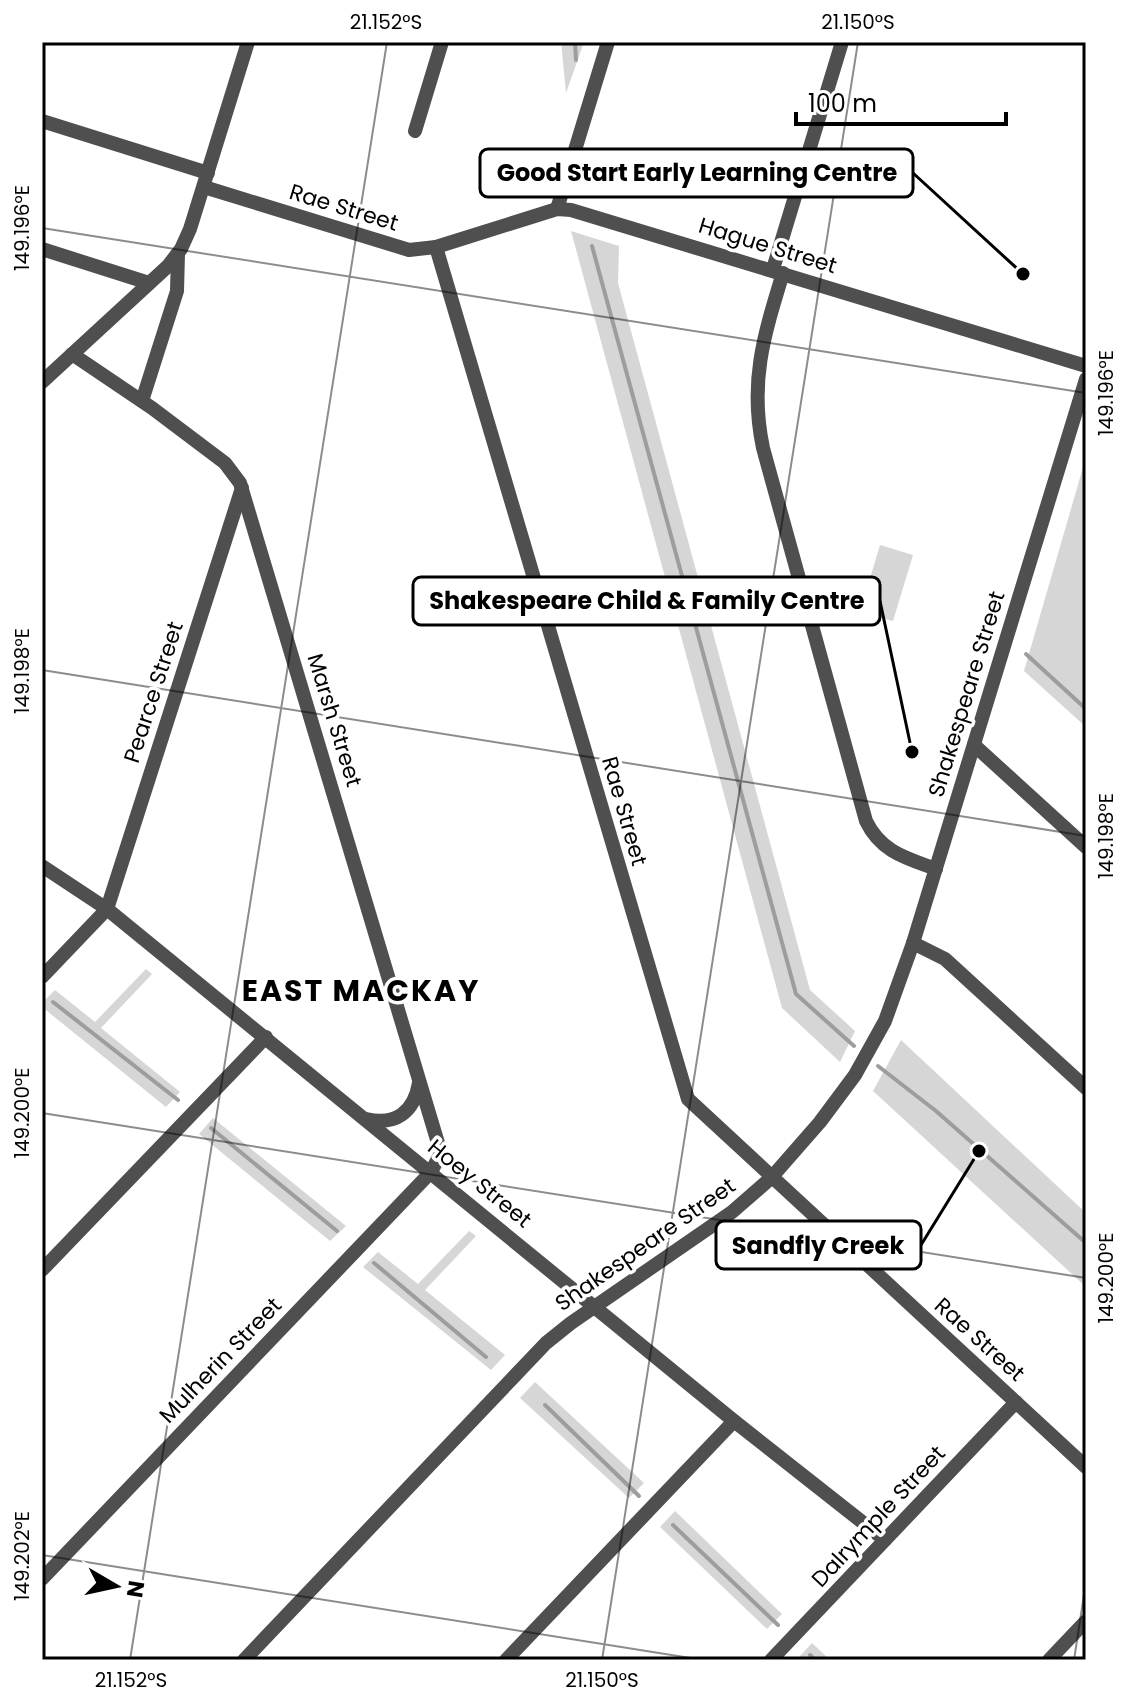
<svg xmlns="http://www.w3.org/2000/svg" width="1128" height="1702" font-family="Poppins,sans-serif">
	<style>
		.green { fill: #d6d6d6 }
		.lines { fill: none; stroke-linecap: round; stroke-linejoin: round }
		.stream { stroke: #9d9d9d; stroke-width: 4 }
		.minor { stroke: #4f4f4f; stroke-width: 14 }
		.ticks { fill: none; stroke: #000; stroke-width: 2; stroke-opacity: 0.45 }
		.labels { text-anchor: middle; stroke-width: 7; stroke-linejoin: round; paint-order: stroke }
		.street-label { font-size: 22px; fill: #000; stroke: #fff }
		.district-label { font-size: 30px; font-weight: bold; letter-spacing: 2px; fill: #000; stroke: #fff }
		.leader { fill: none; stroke: #000; stroke-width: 3 }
		.callout-dot { fill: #000; stroke: #fff; stroke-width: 3 }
		.callout { fill: #fff; stroke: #000; stroke-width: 3 }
		.callout-label { font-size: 24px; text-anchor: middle; font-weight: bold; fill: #000 }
		.neatline { fill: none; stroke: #000; stroke-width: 3 }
		.ticks-label { font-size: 20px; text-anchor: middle; fill: #000 }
	</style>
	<rect width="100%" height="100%" fill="#fff"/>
	<g class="green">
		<path d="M561 42H584L566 93Z"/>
		<path d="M571 231 619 246 618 283 810 990 855 1031 840 1062 782 1008Z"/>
		<path d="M1086 457V727L1024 671Z"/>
		<path d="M880 545 913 555 893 621 860 612Z"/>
		<path d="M146 969 152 974 101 1028 180 1092 166 1107 42 1007V1003L55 990 95 1022Z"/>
		<path d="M901 1040 1086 1213V1287L873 1091Z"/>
		<path d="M213 1118 346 1226 330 1241 199 1134Z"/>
		<path d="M469 1231 476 1236 425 1290 505 1355 491 1370 363 1267 378 1252 418 1284Z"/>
		<path d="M535 1382 644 1483 629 1498 520 1398Z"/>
		<path d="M675 1511 782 1614 767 1629 660 1527Z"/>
		<path d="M812 1643 830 1660 798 1658Z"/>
	</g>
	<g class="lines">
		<g class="stream">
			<path d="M575 42 576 60"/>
			<path d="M592 246 796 994 854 1046"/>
			<path d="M1026 654 1086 709"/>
			<path d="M53 1002 178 1100"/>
			<path d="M878 1066 936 1111 1086 1243"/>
			<path d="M211 1128 337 1231"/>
			<path d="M374 1263 486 1357"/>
			<path d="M545 1405 639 1496"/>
			<path d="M673 1525 778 1625"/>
			<path d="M810 1655 815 1660"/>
		</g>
		<g class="minor">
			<path d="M42 121 208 173"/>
			<path d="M415 131 442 42"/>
			<path d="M204 187 409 250 436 247 688 1099 1086 1467"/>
			<path d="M557 209 608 42"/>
			<path d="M436 247 557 209 571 210 1086 366"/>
			<path d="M42 249 149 283"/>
			<path d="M773 269 842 42"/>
			<path d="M783 273C764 335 749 382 763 448L866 821C881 852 906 858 936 869"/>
			<path d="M42 382 168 266 181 249 190 229 248 42"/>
			<path d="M142 401 177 291 178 254"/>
			<path d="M974 745 1086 847"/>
			<path d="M42 866 107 909 734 1421 885 1540"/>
			<path d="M913 943 945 959 1086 1088"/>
			<path d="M42 977 107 909 242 488"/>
			<path d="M366 1119C396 1126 414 1112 419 1083"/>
			<path d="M42 1270 266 1037"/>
			<path d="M42 1579 431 1172 441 1153 240 483 225 463 152 408 72 354"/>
			<path d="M244 1660 546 1343 571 1323 732 1212 771 1178 820 1122 855 1075 885 1021 913 943 1086 379"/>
			<path d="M506 1660 734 1421"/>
			<path d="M771 1660 1016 1402"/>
			<path d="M1049 1660 1086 1621"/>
		</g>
	</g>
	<path class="ticks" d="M42 228 1086 393M42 670 1086 836M42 1113 1086 1278M42 1555 703 1660M130 1660 387 42M602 1660 858 42M1074 1660 1086 1582"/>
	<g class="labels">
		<g class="street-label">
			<text transform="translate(344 207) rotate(17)" y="8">Rae Street</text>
			<text transform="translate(768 245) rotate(17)" y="8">Hague Street</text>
			<text transform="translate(153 692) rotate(-72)" y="8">Pearce Street</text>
			<text transform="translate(966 694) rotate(-73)" y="8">Shakespeare Street</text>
			<text transform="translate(335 720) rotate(73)" y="8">Marsh Street</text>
			<text transform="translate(625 811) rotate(74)" y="8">Rae Street</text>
			<text transform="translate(480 1183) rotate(39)" y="8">Hoey Street</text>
			<text transform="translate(645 1244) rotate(-35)" y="8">Shakespeare Street</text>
			<text transform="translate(980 1339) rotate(42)" y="8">Rae Street</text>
			<text transform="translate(220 1360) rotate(-46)" y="8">Mulherin Street</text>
			<text transform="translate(878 1516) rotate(-47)" y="8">Dalrymple Street</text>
		</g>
		<g class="district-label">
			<text x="361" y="1001">EAST MACKAY</text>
		</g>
	</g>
	<path class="leader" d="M1023 274L913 173M912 752L880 601M979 1151L921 1245"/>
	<g class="callout-dot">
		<circle cx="1023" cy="274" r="8"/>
		<circle cx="912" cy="752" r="8"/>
		<circle cx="979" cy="1151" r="8"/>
	</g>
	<g class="callout">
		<rect x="480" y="149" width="433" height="48" rx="8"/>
		<rect x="413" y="577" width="467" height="48" rx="8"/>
		<rect x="716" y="1221" width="205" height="48" rx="8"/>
	</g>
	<g class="callout-label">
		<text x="697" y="181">Good Start Early Learning Centre</text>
		<text x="647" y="609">Shakespeare Child &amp; Family Centre</text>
		<text x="818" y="1254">Sandfly Creek</text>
	</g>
	<rect width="1128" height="1702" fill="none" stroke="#ffffff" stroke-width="88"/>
	<g transform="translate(116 1586) rotate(99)" stroke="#ffffff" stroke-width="6" paint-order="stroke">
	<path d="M0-6L14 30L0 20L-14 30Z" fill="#000000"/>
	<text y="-12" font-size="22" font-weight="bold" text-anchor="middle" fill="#000000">N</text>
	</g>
	<path d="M796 112v12h210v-12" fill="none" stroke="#000000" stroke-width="4"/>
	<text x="808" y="112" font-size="24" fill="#000000" stroke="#ffffff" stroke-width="6" paint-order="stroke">100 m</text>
	<rect x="44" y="44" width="1040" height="1614" class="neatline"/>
	<g class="ticks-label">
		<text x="386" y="29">21.152°S</text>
		<text x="858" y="29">21.150°S</text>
		<text transform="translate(22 228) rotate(-90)" y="7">149.196°E</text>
		<text transform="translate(1106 393) rotate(-90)" y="7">149.196°E</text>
		<text transform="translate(22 671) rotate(-90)" y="7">149.198°E</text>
		<text transform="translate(1106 836) rotate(-90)" y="7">149.198°E</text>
		<text transform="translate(22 1113) rotate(-90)" y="7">149.200°E</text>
		<text transform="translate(1106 1278) rotate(-90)" y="7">149.200°E</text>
		<text transform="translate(22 1556) rotate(-90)" y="7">149.202°E</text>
		<text x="131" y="1687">21.152°S</text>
		<text x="602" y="1687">21.150°S</text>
	</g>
</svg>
